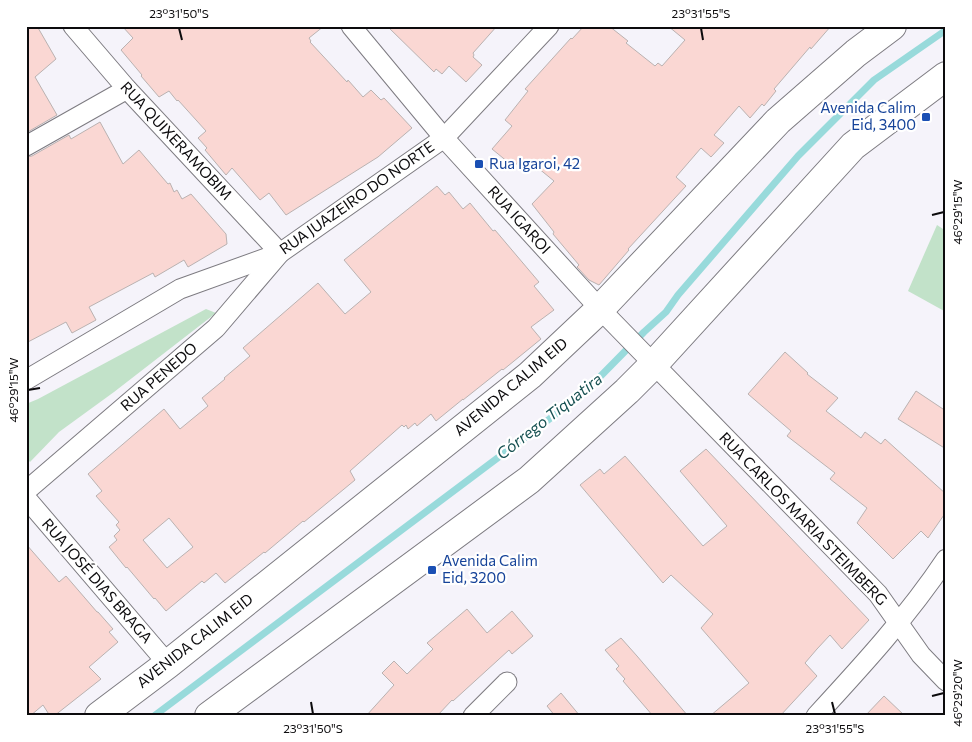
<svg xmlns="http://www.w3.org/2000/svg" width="972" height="742" font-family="Commissioner,sans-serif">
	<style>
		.green { fill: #c2e2c9 }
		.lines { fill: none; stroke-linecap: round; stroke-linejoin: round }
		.stream { stroke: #98dadb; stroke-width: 7 }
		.building { fill: #fad7d3; stroke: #bab2b1; fill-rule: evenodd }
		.street-casing { stroke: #7d7b81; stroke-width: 21 }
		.primary-casing { stroke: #7d7b81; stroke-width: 30 }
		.street { stroke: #fff; stroke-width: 19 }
		.primary { stroke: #fff; stroke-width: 28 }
		.ticks { fill: none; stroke: #0c0b0d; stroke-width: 2 }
		.transit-dot { fill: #1a4fb4; stroke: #fff; stroke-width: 2 }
		.labels { text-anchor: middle; stroke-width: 4.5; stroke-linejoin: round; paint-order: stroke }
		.transit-label { font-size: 15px; fill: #164399; stroke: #fff; text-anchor: start }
		.street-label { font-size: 15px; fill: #0c0b0d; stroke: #fff }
		.water-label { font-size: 16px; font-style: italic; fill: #165051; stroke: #fff }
		.neatline { fill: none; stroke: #0c0b0d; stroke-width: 2 }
		.ticks-label { font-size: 12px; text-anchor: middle; fill: #0c0b0d }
	</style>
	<rect width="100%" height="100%" fill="#f5f3fa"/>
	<g class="green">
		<path d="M937 225 946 231V312L908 291Z"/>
		<path d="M206 309 216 313 114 392 59 432 30 462 26 458V404L38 399Z"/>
	</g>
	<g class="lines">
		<path class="stream" d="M154 716 584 393 644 332 666 312 678 295 798 156 874 80 946 30"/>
	</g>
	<g class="building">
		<path d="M26 26H37L56 59 35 77 57 115 26 133Z"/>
		<path d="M122 26H324L309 38 311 41 310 42 347 82 348 80 363 97 371 90 381 100 384 98 412 128 378 157 286 215 269 193 260 200 232 168 226 175 205 150 207 148 198 138 206 131 178 100 177 101 169 91 159 97 141 76 142 75 121 50 133 38Z"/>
		<path d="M387 26H497L473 53 474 55 473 57 482 65 466 82 449 66 442 74 436 69 434 72Z"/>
		<path d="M584 26H609L628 41 626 43 655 66 658 63 662 66 685 40 668 26H831L811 49 810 47 774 89 776 91 764 106 762 104 750 118 739 106 714 135 724 143 711 157 701 148 676 177 686 186 628 249 629 250 599 285 589 280 577 267 579 265 553 234 554 232 532 204 554 181 527 159 525 161 521 158 514 167 492 149 512 126 505 120 528 91 525 89 571 38 572 39Z"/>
		<path d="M100 122 123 164 139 150 168 184 170 183 174 192 177 190 182 199 191 194 226 234 227 244 188 267 184 260 155 277 153 273 89 307 96 320 72 333 66 322 26 343V157L32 156 69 135 71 139Z"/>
		<path d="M437 186 445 195 449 192 463 209 470 203 493 231 495 230 539 282 534 286 554 310 531 327 541 339 503 370 502 369 463 400V399L436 421 431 414 417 426 415 423 408 429 406 425 404 427 402 425 350 471 355 480 304 522 303 521 265 553 264 552 225 583 216 573 204 583 202 581 166 611 155 598 154 599 127 567 126 568 109 547 117 540 114 536 120 530 116 525 119 522 96 496 102 491 88 474 164 409 180 429 208 406 202 398 225 379 224 378 250 356 243 348 318 283 345 314 371 292 344 260ZM169 518 193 547 167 568 143 540Z"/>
		<path d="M785 352 808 373 807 374 838 398 826 411 861 438 865 432 881 444 885 439 946 494V512L928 538 921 531 893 559 857 523 867 508 830 479 835 473 787 436 791 431 748 394Z"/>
		<path d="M916 391 946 411V449L898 419Z"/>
		<path d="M706 449 869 620 842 649 830 635 817 649 805 663 817 676 780 716H710L749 683 701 628 713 614 671 575 663 583 580 485 600 469 604 474 625 456 703 546 727 526 680 471Z"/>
		<path d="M26 544 59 582 66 576 97 612H98L113 629 109 632 118 642 89 667 101 679 54 716H50L43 705 30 716H26Z"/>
		<path d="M467 609 487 633 512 611 533 636 512 654 509 650 453 701 452 700 437 716H366L394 685 382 673 394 661 407 674 433 649 427 643Z"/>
		<path d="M621 638 637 656 688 716H653L623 681 625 679 616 669 619 666 605 650Z"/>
		<path d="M561 693 580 716H555L547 706Z"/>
		<path d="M884 696 905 716H865Z"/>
	</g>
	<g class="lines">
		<defs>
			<g id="street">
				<path d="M351 26 444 138 600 309 878 594 921 655 946 681"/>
				<path d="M26 146 127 89"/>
				<path d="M26 380 180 289 280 253 444 138 549 26"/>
				<path d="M26 491 216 328 280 253 127 89 73 26"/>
				<path d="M26 498 168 664"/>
				<path d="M473 716 507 682"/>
				<path d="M816 716C862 666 908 616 946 559"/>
			</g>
			<g id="primary">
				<path d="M99 716 168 664 530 375 600 309 778 121 856 53 892 26"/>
				<path d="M209 716 529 480 627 391 654 364 853 146 946 76"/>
			</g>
		</defs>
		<use href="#street" class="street-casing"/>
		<use href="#primary" class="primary-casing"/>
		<use href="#street" class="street"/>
		<use href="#primary" class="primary"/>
	</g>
	<path class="ticks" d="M179 28 182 40M701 28 703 40M932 215 944 212M28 390 40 388M932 696 944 693M311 702 313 714M832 702 835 714"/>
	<g class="transit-dot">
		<rect x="921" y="112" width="10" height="10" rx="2.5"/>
		<rect x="474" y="159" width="10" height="10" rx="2.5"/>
		<rect x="427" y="565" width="10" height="10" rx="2.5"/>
	</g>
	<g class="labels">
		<g class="transit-label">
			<text x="916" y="113" text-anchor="end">Avenida Calim<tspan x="916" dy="17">Eid, 3400</tspan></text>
			<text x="489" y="169">Rua Igaroi, 42</text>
			<text x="442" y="566">Avenida Calim<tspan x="442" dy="17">Eid, 3200</tspan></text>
		</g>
		<g class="street-label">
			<text transform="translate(176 141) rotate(47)" y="5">RUA QUIXERAMOBIM</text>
			<text transform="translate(357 198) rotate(-35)" y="5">RUA JUAZEIRO DO NORTE</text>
			<text transform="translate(519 220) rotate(48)" y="5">RUA IGAROI</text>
			<text transform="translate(159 377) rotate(-41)" y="5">RUA PENEDO</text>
			<text transform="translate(511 387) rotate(-40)" y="5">AVENIDA CALIM EID</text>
			<text transform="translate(803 519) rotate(46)" y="5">RUA CARLOS MARIA STEIMBERG</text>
			<text transform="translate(97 581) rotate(49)" y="5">RUA JOSÉ DIAS BRAGA</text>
			<text transform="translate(195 641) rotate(-38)" y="5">AVENIDA CALIM EID</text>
		</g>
		<g class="water-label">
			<text transform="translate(549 416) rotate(-38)" y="6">Córrego Tiquatira</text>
		</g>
	</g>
	<rect width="972" height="742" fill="none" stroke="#ffffff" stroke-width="55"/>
	<rect x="28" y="28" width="916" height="686" class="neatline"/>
	<g class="ticks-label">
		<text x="179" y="18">23°31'50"S</text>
		<text x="701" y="18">23°31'55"S</text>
		<text transform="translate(958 212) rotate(-90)" y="4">46°29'15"W</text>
		<text transform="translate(14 390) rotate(-90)" y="4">46°29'15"W</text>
		<text transform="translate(958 693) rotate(-90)" y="4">46°29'20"W</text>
		<text x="313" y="733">23°31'50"S</text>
		<text x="835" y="733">23°31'55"S</text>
	</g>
</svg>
